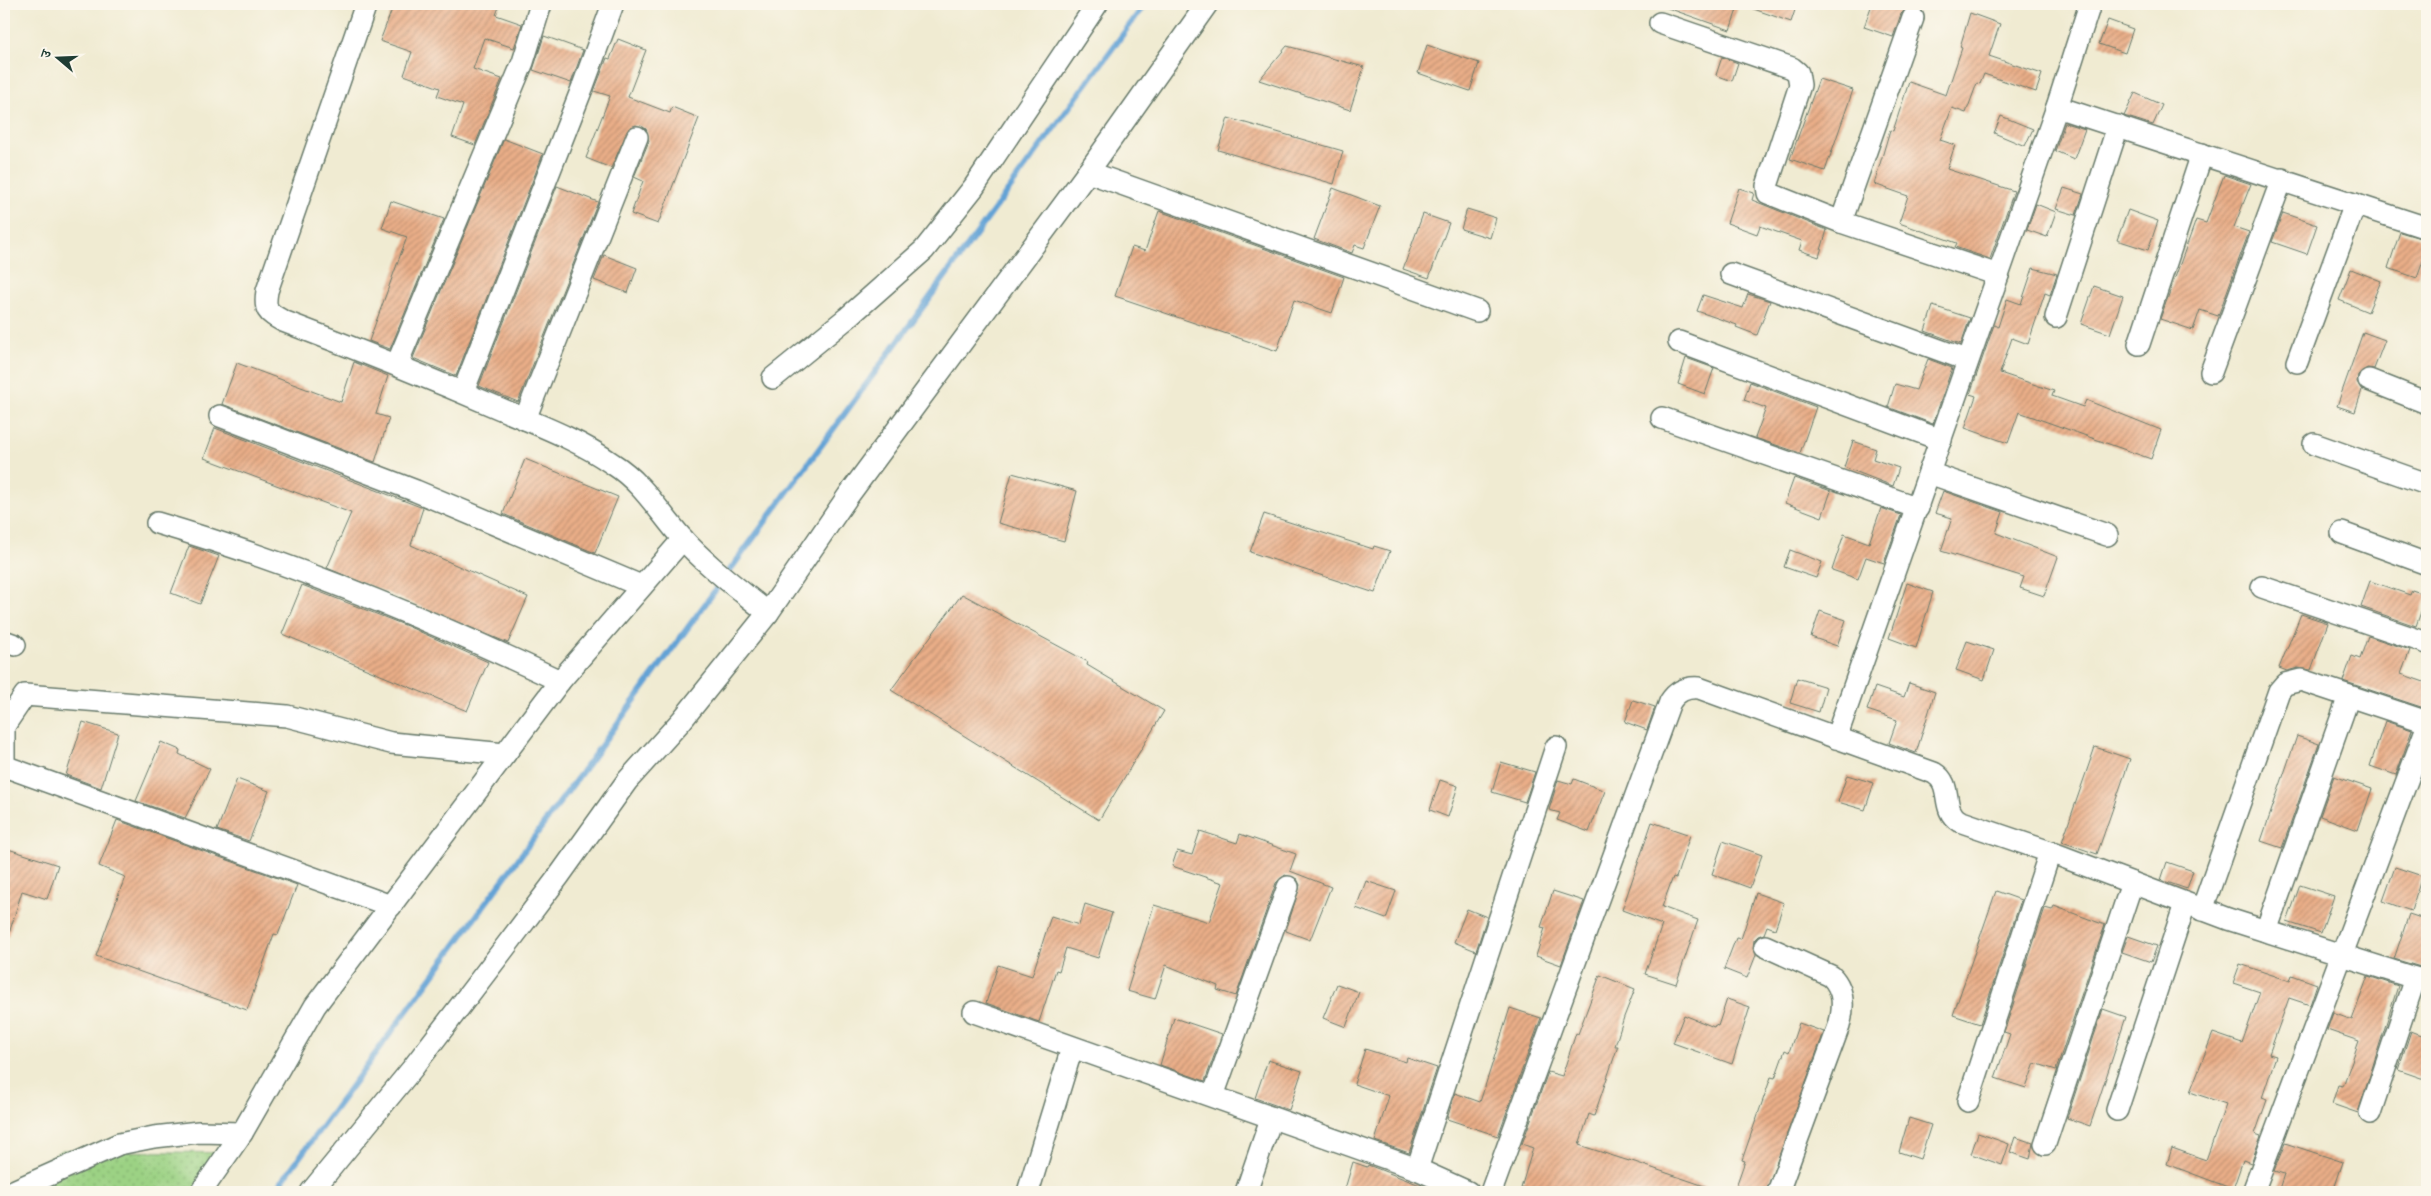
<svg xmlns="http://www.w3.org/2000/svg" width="2431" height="1196" font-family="'Libre Caslon Text','Noto Serif Devanagari',serif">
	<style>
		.grass { fill: url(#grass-dots); stroke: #5e885c }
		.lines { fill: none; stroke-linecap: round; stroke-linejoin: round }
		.stream { stroke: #63a3d5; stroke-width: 6 }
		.building { fill: url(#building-hatch) }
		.street-casing { stroke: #687a6b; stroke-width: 24 }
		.street { stroke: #fff; stroke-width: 21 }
	</style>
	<defs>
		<pattern id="grass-dots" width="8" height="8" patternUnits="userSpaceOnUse" patternTransform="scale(1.25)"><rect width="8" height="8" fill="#9cd284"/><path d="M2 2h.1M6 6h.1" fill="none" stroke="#7fac6d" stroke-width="1.8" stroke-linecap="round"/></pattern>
		<pattern id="building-hatch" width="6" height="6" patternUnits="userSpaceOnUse" patternTransform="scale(1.25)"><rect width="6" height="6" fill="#eaae88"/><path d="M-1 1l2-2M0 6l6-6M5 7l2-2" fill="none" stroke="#bd8f70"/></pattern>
	</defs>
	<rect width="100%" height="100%" fill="#fbf7ec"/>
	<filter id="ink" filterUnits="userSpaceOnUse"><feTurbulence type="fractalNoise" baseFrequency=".02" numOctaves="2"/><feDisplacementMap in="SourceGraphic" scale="10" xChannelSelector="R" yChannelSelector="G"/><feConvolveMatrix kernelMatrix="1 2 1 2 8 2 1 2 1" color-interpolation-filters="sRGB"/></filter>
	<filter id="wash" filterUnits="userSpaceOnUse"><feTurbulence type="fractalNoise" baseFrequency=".0096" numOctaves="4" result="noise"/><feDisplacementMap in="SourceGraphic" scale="20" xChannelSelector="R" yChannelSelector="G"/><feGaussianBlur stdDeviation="1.12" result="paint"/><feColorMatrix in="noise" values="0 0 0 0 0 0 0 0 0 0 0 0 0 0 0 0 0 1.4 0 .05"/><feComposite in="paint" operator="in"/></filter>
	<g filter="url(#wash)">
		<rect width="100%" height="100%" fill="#f0ebd2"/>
		<path class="grass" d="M62 1150 228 1153 197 1192H4V1186Z"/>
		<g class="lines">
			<path class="stream" d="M274 1192 1145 4"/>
		</g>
		<g id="blocks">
			<g class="building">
				<path d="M394 4H500L496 15 522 24 514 48 484 38 473 69 502 79 475 145 452 137 463 105 437 96 440 88 404 75 412 52 380 41Z"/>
				<path d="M1662 4H1739L1730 30 1662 6Z"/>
				<path d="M1746 4H1797L1791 22 1745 6Z"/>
				<path d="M1872 4H1900L1908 7 1901 14 1893 37 1864 27Z"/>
				<path d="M1970 13 2000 24 1989 56 2042 74 2036 92 1984 74 1980 84 1977 83 1966 113 1952 108 1940 140 1955 145 1947 169 2014 191 1990 259 1955 247 1957 243 1899 223 1908 196 1874 184 1890 130 1893 131 1909 82 1946 95 1962 48 1960 47Z"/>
				<path d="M2108 20 2133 29 2125 53 2099 44Z"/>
				<path d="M544 36 583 50 571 83 533 70Z"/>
				<path d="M618 39 646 50 628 97 670 113 672 107 699 118 658 224 631 214 643 181 634 177 649 141 646 129 636 125 629 128 611 168 586 158 610 96 594 91 607 58 610 59Z"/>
				<path d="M1427 45 1479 63 1470 91 1418 73Z"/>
				<path d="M1287 46 1364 67 1350 110 1259 80Z"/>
				<path d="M1722 57 1738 63 1732 81 1716 75Z"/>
				<path d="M1819 79 1853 90 1825 171 1790 159Z"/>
				<path d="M2135 93 2162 105 2153 125 2124 116Z"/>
				<path d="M2001 116 2033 129 2025 146 1994 133Z"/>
				<path d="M1228 118 1343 151 1334 184 1218 150Z"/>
				<path d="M2065 123 2085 129 2074 159 2055 151Z"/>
				<path d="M504 139 543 154 456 376 413 358Z"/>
				<path d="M2224 175 2251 184 2234 227 2249 232 2218 316 2200 310 2193 330 2160 319 2196 220 2206 223Z"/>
				<path d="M557 186 598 202 518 402 479 386Z"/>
				<path d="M1333 188 1380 206 1364 248 1355 245 1352 253 1314 239Z"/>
				<path d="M1739 188 1754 193 1752 200 1827 230 1819 257 1799 250 1802 241 1760 226 1757 234 1727 223Z"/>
				<path d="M2064 188 2083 194 2076 215 2056 209Z"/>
				<path d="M391 201 444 219 390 349 369 341 407 237 382 228Z"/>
				<path d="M2036 204 2056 212 2047 237 2027 230Z"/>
				<path d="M1467 209 1496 218 1490 238 1461 229Z"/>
				<path d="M2128 210 2158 221 2148 250 2117 240Z"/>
				<path d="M1159 211 1344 277 1332 313 1294 300 1277 351 1115 296 1132 247 1145 251Z"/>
				<path d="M2283 213 2317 225 2307 254 2272 242Z"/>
				<path d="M1423 214 1449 223 1429 278 1403 269Z"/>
				<path d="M2400 232 2427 240V250L2417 278 2388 268Z"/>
				<path d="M604 255 637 268 628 293 594 280Z"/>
				<path d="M2033 268 2057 274 2050 295 2045 293 2028 344 2012 338 2000 373 2054 391 2052 396 2083 407 2086 400 2161 430 2151 459 2019 412 2008 443 1965 428 1976 396 1970 394 1994 325 1998 327 2007 299 2021 304Z"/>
				<path d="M2351 269 2381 281 2368 312 2339 300Z"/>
				<path d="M2094 286 2123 296 2110 334 2081 324Z"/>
				<path d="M1748 294 1770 301 1757 335 1736 327 1737 325 1697 311 1703 295 1743 308Z"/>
				<path d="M1933 306 1970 318 1961 344 1925 331Z"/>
				<path d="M2363 332 2385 340 2374 369 2367 368 2358 375 2357 382 2362 390 2355 412 2337 406Z"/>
				<path d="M1686 358 1714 368 1705 394 1678 384Z"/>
				<path d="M1928 359 1952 368 1933 424 1888 407 1895 384 1916 390Z"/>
				<path d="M354 362 388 376 376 414 389 418 375 462 222 404 237 363 341 402Z"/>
				<path d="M1750 382 1816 407 1800 453 1755 438 1766 408 1744 400Z"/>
				<path d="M215 428 423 508 411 545 528 597 508 643 327 568 351 513 204 458Z"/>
				<path d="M1853 441 1876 449 1873 459 1899 468 1893 486 1844 467Z"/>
				<path d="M525 459 618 497 595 553 503 514Z"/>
				<path d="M1012 473 1077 491 1064 541 998 523Z"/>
				<path d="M1794 478 1831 491 1822 517 1785 503Z"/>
				<path d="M1943 491 2003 512 1996 533 2058 557 2044 596 2020 588 2024 577 1941 551 1952 518 1935 513Z"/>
				<path d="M1881 508 1901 515 1884 563 1866 557 1858 579 1832 570 1844 534 1869 543Z"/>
				<path d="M1264 514 1373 549 1374 546 1390 551 1375 593 1250 552Z"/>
				<path d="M189 546 219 556 200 604 171 593Z"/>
				<path d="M1790 550 1822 562 1816 578 1784 567Z"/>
				<path d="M2370 581 2410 595 2412 590 2427 595 2416 626 2361 607Z"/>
				<path d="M1907 583 1933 592 1916 648 1889 638Z"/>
				<path d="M302 585 407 626 488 662 467 711 282 634Z"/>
				<path d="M962 594 1088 662 1087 665 1164 711 1099 820 891 690Z"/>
				<path d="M1820 611 1846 620 1837 646 1811 637Z"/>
				<path d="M2301 614 2328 623 2311 670 2298 668 2287 671 2279 668Z"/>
				<path d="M2368 636 2410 650 2401 674 2427 683V709L2343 681 2352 656 2360 659Z"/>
				<path d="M1967 641 1994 650 1984 680 1956 670Z"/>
				<path d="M1797 678 1826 687 1819 712 1790 703Z"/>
				<path d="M1909 683 1935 692 1916 753 1889 743 1897 720 1867 710 1875 687 1904 697Z"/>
				<path d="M1633 700 1655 707 1647 730 1625 722Z"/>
				<path d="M2385 721 2412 730 2396 775 2370 766Z"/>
				<path d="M83 722 118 733 101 788 66 775Z"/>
				<path d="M2297 736 2319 744 2282 848 2261 841Z"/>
				<path d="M161 742 180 750 179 754 210 769 185 818 136 801Z"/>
				<path d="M2095 747 2130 759 2097 854 2062 842Z"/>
				<path d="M1501 762 1535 772 1525 802 1492 792Z"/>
				<path d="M1847 775 1874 783 1865 810 1838 802Z"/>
				<path d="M2334 776 2372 789 2358 830 2320 816Z"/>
				<path d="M237 779 269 791 249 841 217 830Z"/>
				<path d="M1574 779 1605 791 1589 832 1557 820 1560 813 1549 810 1558 780 1572 784Z"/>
				<path d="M1440 780 1458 786 1448 817 1430 810Z"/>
				<path d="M117 820 297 885 278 935 274 934 247 1010 96 956 125 877 99 866Z"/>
				<path d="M1652 822 1690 835 1676 878 1673 877 1662 907 1698 920 1676 984 1645 974 1662 925 1622 910Z"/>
				<path d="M1200 831 1237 843 1240 834 1296 854 1290 871 1331 887 1310 940 1286 931 1300 885 1297 879 1285 875 1276 883 1236 996 1217 990 1218 986 1166 965 1155 999 1127 991 1154 905 1209 922 1223 883 1172 866 1177 851 1192 855Z"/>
				<path d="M1723 841 1762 855 1750 888 1712 874Z"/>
				<path d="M8 849 58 865 47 899 22 891 8 937H4V862Z"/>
				<path d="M2167 862 2193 871 2187 889 2161 880Z"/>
				<path d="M2395 867 2422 876 2411 911 2383 901Z"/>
				<path d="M1366 881 1396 891 1386 919 1356 908Z"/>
				<path d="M2300 885 2334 896 2321 933 2287 922Z"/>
				<path d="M1553 891 1584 901 1561 965 1536 956 1545 928 1541 927Z"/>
				<path d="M1996 891 2021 900 1980 1024 1953 1015Z"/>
				<path d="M1756 893 1784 903 1775 929 1767 926 1764 934 1758 936 1754 940 1753 948 1756 955 1747 978 1724 969 1736 938 1741 939Z"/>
				<path d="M1085 904 1112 913 1098 958 1066 948 1059 971 1056 970 1039 1022 986 1003 998 965 1032 976 1051 916 1079 925Z"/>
				<path d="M2054 906 2105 925 2056 1070 2035 1063 2026 1088 1995 1078 2010 1034 2004 1032 2045 908 2052 910Z"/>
				<path d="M1467 909 1487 917 1476 951 1454 942Z"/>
				<path d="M2409 914 2427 920V957L2424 968 2394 959Z"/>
				<path d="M2128 936 2157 946 2151 962 2122 952Z"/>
				<path d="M2240 964 2290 981 2292 975 2317 984 2310 1005 2289 998 2269 1054 2276 1056 2262 1098 2267 1100 2255 1134 2261 1136 2251 1163 2243 1160 2233 1189 2167 1164 2172 1148 2206 1160 2226 1104 2190 1092 2213 1033 2242 1043 2260 992 2233 983Z"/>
				<path d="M1600 975 1635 989 1624 1017 1615 1046H1618L1594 1116 1589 1114 1579 1145 1629 1161V1160L1716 1190V1192H1535L1521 1188 1533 1148 1522 1144 1548 1072 1562 1076 1576 1033 1578 1034Z"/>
				<path d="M2368 976 2398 986 2358 1113 2332 1104 2338 1085 2343 1086 2359 1041 2327 1030 2333 1013 2352 1020Z"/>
				<path d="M1337 984 1359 992 1346 1027 1323 1018Z"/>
				<path d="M1727 999 1750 1007 1732 1064 1673 1043 1684 1015 1714 1027 1715 1025 1718 1026Z"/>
				<path d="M1510 1008 1541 1018 1498 1136 1447 1119 1455 1093 1480 1102Z"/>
				<path d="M2103 1009 2126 1017 2090 1126 2067 1118Z"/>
				<path d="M1174 1018 1222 1034 1205 1081 1160 1065Z"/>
				<path d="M1799 1023 1824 1032 1766 1192H1734L1745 1161 1742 1160 1771 1077 1775 1078 1785 1050 1789 1052Z"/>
				<path d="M2411 1031 2427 1037V1069L2424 1079 2398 1070Z"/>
				<path d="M1365 1049 1406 1062 1407 1058 1437 1068 1409 1153 1375 1141 1389 1096 1354 1084Z"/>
				<path d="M1268 1060 1302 1071 1289 1110 1255 1098Z"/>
				<path d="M1909 1118 1931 1125 1920 1159 1899 1152Z"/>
				<path d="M1978 1133 2009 1144 2002 1165 1971 1154Z"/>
				<path d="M2015 1137 2033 1143 2030 1159 2010 1152Z"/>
				<path d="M2285 1143 2343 1162 2333 1192H2278L2284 1174 2274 1171Z"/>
				<path d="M1353 1162 1367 1167 1368 1165 1438 1192H1344Z"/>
			</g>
		</g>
	</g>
	<g filter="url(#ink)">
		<use href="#blocks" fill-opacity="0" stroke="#687a6b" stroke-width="1"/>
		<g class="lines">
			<defs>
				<g id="street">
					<path d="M366 4 267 291C264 310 267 312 283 321 357 349 429 378 501 409 539 425 579 440 613 464 643 483 659 512 682 538 707 566 739 589 768 613"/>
					<path d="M1660 23 1792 68 1798 73 1800 85 1767 186 1768 193 1841 222 1998 275"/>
					<path d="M2057 107 2427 228"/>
					<path d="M1088 172 1477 311"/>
					<path d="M1841 222 1913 18"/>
					<path d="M1731 274 1967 360"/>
					<path d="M2056 317 2118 126"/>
					<path d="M1679 342 1941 440"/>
					<path d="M2139 344 2202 154"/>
					<path d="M2297 362 2355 204"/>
					<path d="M397 364 523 62 541 4"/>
					<path d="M2211 372 2282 179"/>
					<path d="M773 378 847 318 924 250 974 187 1097 4"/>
					<path d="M2369 380 2427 403"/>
					<path d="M463 392 583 86 613 4"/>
					<path d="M220 416 416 491 641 586"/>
					<path d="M1662 418 1918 508"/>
					<path d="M525 419 637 137"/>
					<path d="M2314 444 2427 484"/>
					<path d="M1929 473 2107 535"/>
					<path d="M157 523C296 564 429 619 560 681"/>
					<path d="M2342 533 2427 564"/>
					<path d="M2262 587 2427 643"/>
					<path d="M4 641 15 645"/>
					<path d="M1836 738 2057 107 2090 4"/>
					<path d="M4 765V726L25 695 287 716 391 743 505 754"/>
					<path d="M4 766 391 906"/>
					<path d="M2202 910 2279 691 2285 684 2301 680 2427 722"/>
					<path d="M2266 931 2349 696"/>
					<path d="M1765 946 1831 976C1845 990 1844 1008 1839 1026L1778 1192"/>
					<path d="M974 1012 1417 1169 1468 1192"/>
					<path d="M1213 1096 1288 887"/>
					<path d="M1968 1101 2050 852"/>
					<path d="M2117 1110 2185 904"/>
					<path d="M2370 1113 2415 978"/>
					<path d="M2045 1144 2132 883"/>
					<path d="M1417 1169 1556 747"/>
					<path d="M11 1192 119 1144 154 1137 199 1132 242 1133"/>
					<path d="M201 1192 242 1133 315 1006 560 681 683 539"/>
					<path d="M311 1192 412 1069 503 950 559 876 627 781 682 720 768 613 848 496 1088 172 1207 4"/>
					<path d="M1028 1192 1072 1048"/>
					<path d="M1246 1192 1271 1119"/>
					<path d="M1491 1192 1670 702C1677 691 1686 687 1699 688L1934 773C1954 785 1940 809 1959 821L2050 852 2228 919 2427 982"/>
					<path d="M2253 1192 2427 727"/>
				</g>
			</defs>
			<use href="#street" class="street-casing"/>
			<use href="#street" class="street"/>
		</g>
	</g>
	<rect width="2431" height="1196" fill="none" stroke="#fbf7ec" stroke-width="20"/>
	<g transform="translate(58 58) rotate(289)" stroke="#fbf7ec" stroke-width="4" paint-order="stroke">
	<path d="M0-4L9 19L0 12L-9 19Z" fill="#1f3d34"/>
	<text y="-8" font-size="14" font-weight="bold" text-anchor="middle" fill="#1f3d34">उ</text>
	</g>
</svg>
